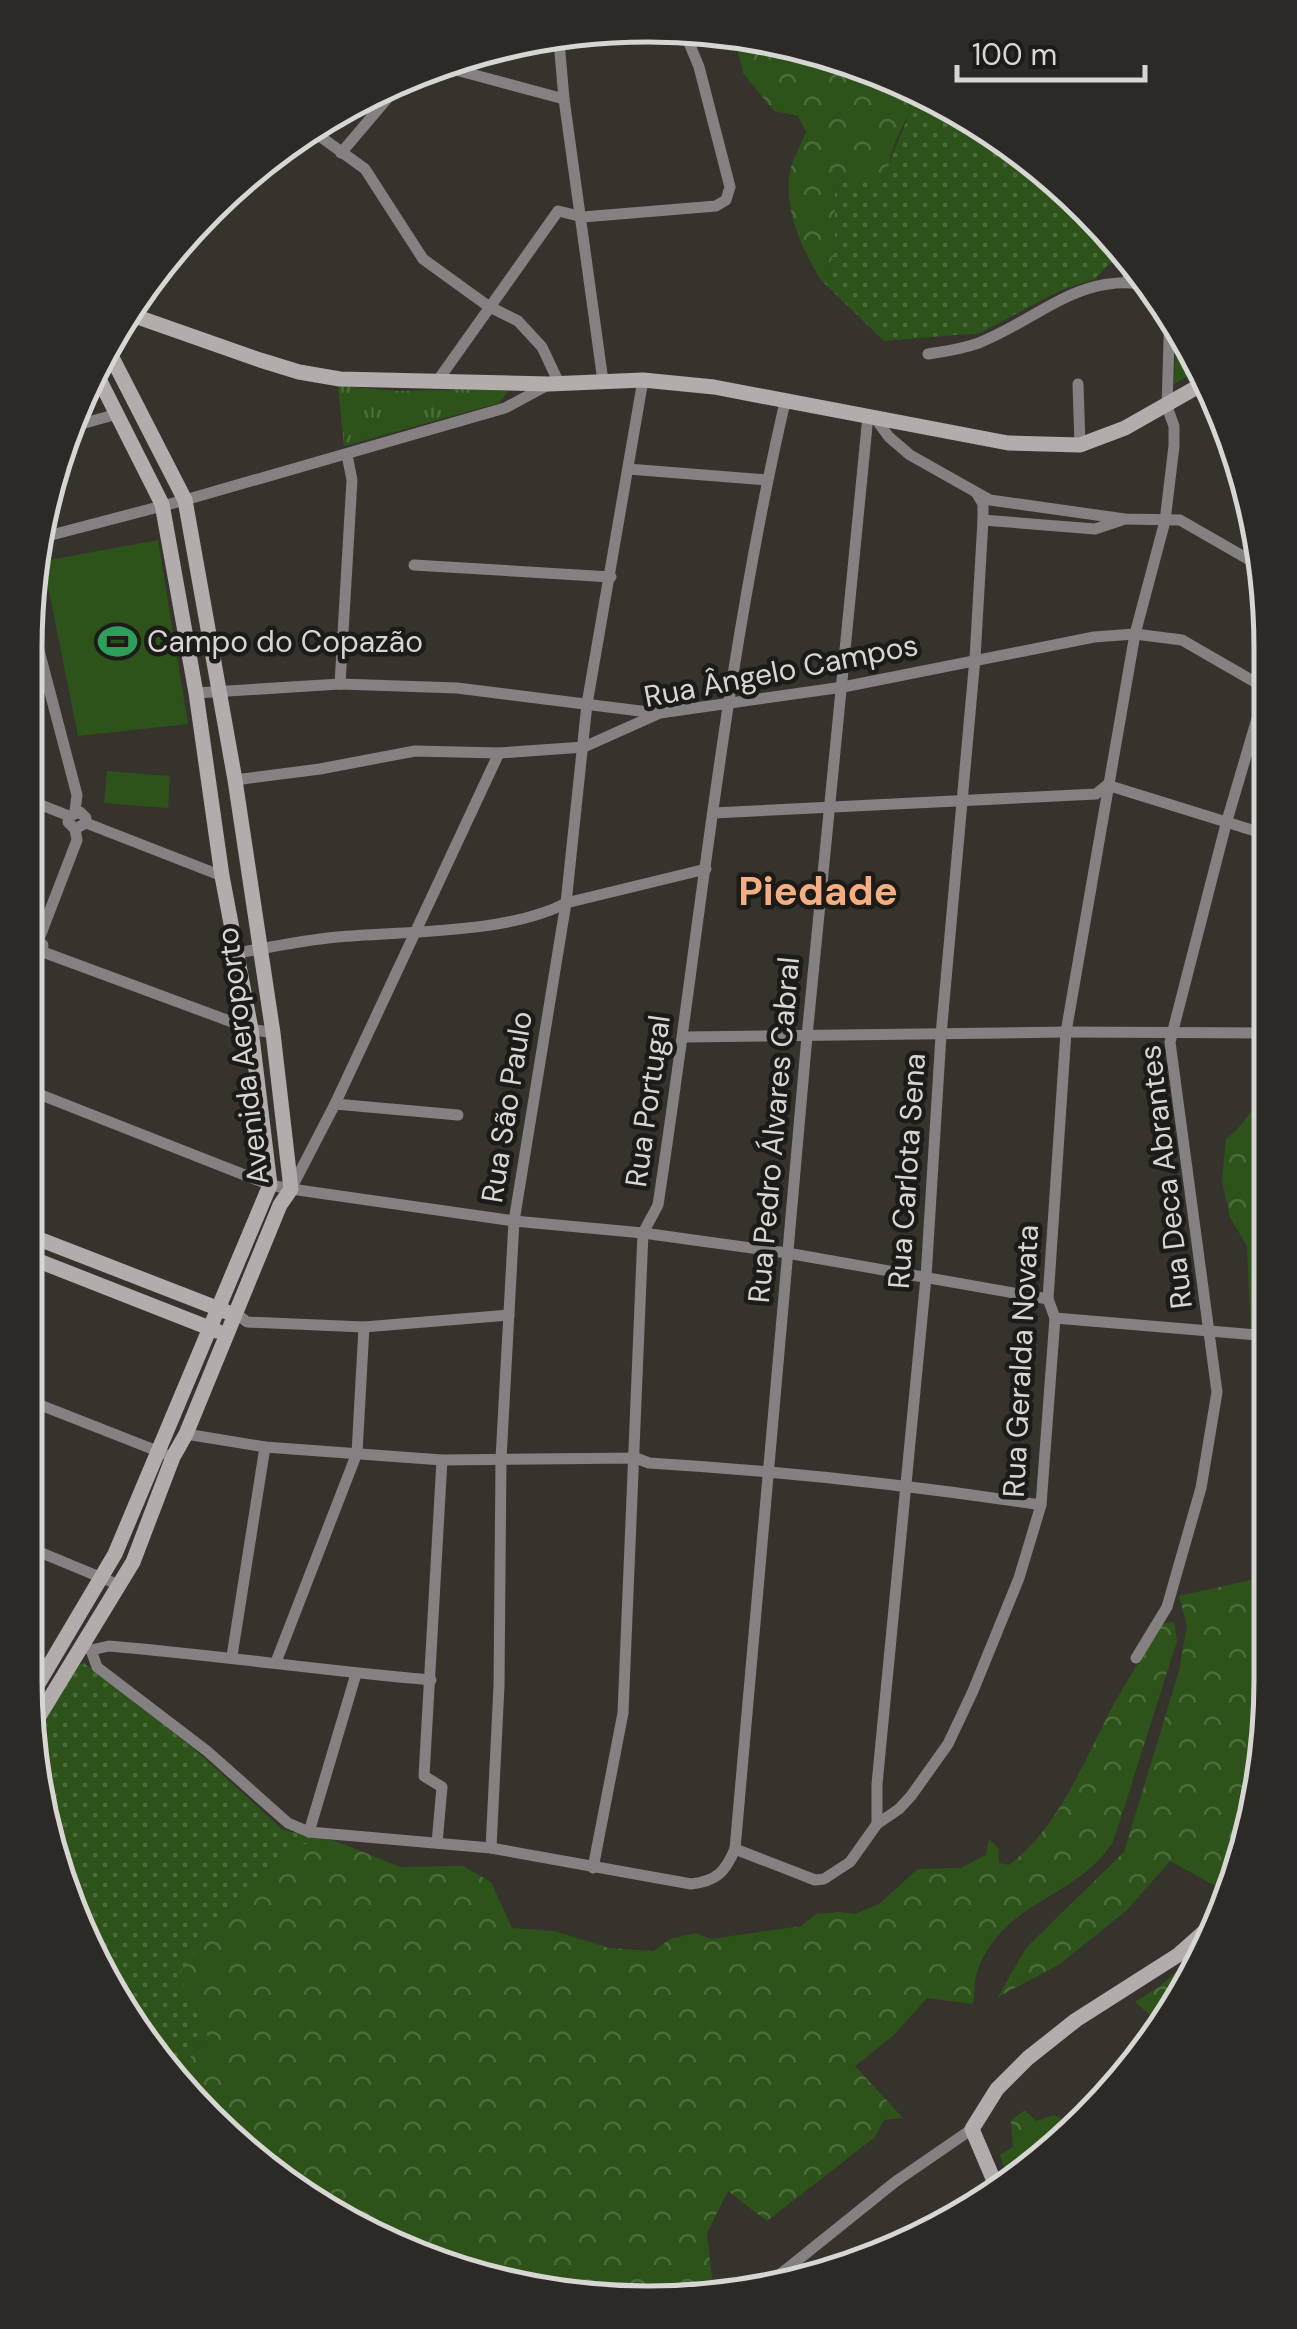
<svg xmlns="http://www.w3.org/2000/svg" width="1297" height="2329" font-family="'DM Sans',sans-serif">
	<style>
		.grass { fill: url(#grass-dots) }
		.forest { fill: url(#forest-crowns) }
		.park { fill: url(#park-tufts) }
		.garden { fill: #2d531b }
		.lines { fill: none; stroke-linecap: round; stroke-linejoin: round }
		.street { stroke: #858081; stroke-width: 11 }
		.secondary { stroke: #b3acac; stroke-width: 15 }
		.labels { text-anchor: middle; stroke-width: 9; stroke-linejoin: round; paint-order: stroke }
		.poi-label { font-size: 30px; fill: #d8d6d2; stroke: #1d1b18; text-anchor: start }
		.street-label { font-size: 30px; fill: #d8d6d2; stroke: #1d1b18 }
		.district-label { font-size: 40px; font-weight: bold; fill: #f3ae82; stroke: #1d1b18 }
		.rim { fill: none; stroke: #d8d6d2; stroke-width: 5 }
	</style>
	<defs>
		<pattern id="grass-dots" width="8" height="8" patternUnits="userSpaceOnUse" patternTransform="scale(2.5)"><rect width="8" height="8" fill="#2d531b"/><path d="M2 2h.1M6 6h.1" fill="none" stroke="#4b6b3b" stroke-width="1.8" stroke-linecap="round"/></pattern>
		<pattern id="forest-crowns" width="20" height="18" patternUnits="userSpaceOnUse" patternTransform="scale(2.5)"><rect width="20" height="18" fill="#2d531b"/><path d="M2 6a3 3 0 1 1 6 0M12 15a3 3 0 1 1 6 0" fill="none" stroke="#4b6b3b"/></pattern>
		<pattern id="park-tufts" width="24" height="20" patternUnits="userSpaceOnUse" patternTransform="scale(2.5)"><rect width="24" height="20" fill="#2d531b"/><path d="M3 7l-1-3M5 7V3M7 7l1-3M15 17l-1-3M17 17v-4M19 17l1-3" fill="none" stroke="#4b6b3b"/></pattern>
	</defs>
	<rect width="100%" height="100%" fill="#36332d"/>
	<g class="grass">
		<path d="M914 93 961 109 1089 207 1130 258 1109 264 1095 279 1061 290 980 333 884 341 822 281 835 251V188L846 177 887 171C894 145 911 119 914 93Z"/>
		<path d="M84 1663 191 1746 283 1830 335 1841 294 1846 208 2037 172 2076 153 2060 58 1880 34 1735 77 1665Z"/>
	</g>
	<g class="forest">
		<path d="M733 31 914 93 913 105 895 142 887 171 869 184 847 177 835 188V251L822 281C803 253 785 211 789 176 791 162 801 145 806 132L798 116 774 111 743 73Z"/>
		<path d="M1269 1090V1332H1251L1247 1246 1230 1217 1222 1181 1226 1139C1249 1121 1249 1109 1269 1090Z"/>
		<path d="M1270 1501 1271 1721 1239 1880 1232 1895 1170 1861 1127 1910 1060 1964 998 1997 1026 1948 1124 1852 1179 1671 1187 1626 1179 1596 1251 1580Z"/>
		<path d="M1174 1622 1177 1641 1113 1842C1074 1900 1009 1898 979 1966 974 1977 975 1992 973 2004L927 1998 894 2035 855 2066 903 2118 884 2120 875 2137 767 2221 728 2191 707 2233 714 2297 689 2303 487 2283 302 2199 172 2077 208 2037 178 1974 235 1902 294 1845 335 1841 401 1867 463 1866 491 1882 512 1928 554 1931 609 1948 654 1951 670 1939 695 1933 711 1939 801 1926 816 1914 840 1912 855 1914 879 1904 918 1869 961 1868 986 1855 989 1839 998 1848 999 1863 1009 1865C1060 1827 1085 1758 1114 1704 1129 1677 1146 1650 1162 1624Z"/>
		<path d="M1212 1940 1188 1993 1162 2025 1135 2002 1159 1987Z"/>
		<path d="M1093 2105 1059 2150 1009 2181 1000 2155 1013 2147 1011 2121 1025 2110 1036 2121 1054 2115 1064 2121Z"/>
	</g>
	<g class="park">
		<path d="M1177 322 1200 369 1174 384Z"/>
		<path d="M338 386 399 391 511 388 499 403 344 446Z"/>
	</g>
	<g class="garden">
		<path d="M158 540 188 724 78 736 43 561Z"/>
		<path d="M107 771 170 776 168 808 104 803Z"/>
	</g>
	<g class="lines">
		<g class="street">
			<path d="M559 41 564 99 603 381"/>
			<path d="M445 67 564 99"/>
			<path d="M314 132 365 169 423 259 488 306 518 321 542 347 559 383"/>
			<path d="M341 153 392 93"/>
			<path d="M1127 280 1137 265"/>
			<path d="M928 354C945 351 965 349 981 342 1042 317 1082 270 1154 286"/>
			<path d="M436 383 558 211 583 217 716 206 726 200 730 187 699 67 685 33"/>
			<path d="M1078 384 1080 445"/>
			<path d="M875 418 889 437 910 455 990 500 1125 519 1180 520 1267 570"/>
			<path d="M67 428 117 414"/>
			<path d="M628 469 767 480"/>
			<path d="M983 520 1095 529 1122 520"/>
			<path d="M40 538 185 500 505 408 546 386"/>
			<path d="M414 565 611 577"/>
			<path d="M27 605 77 795 75 811"/>
			<path d="M340 684 352 480 347 455"/>
			<path d="M196 693 340 684 457 688 656 713"/>
			<path d="M235 780 320 769 415 751 499 753 584 747 660 713 843 687 1094 637 1135 634 1182 640 1267 689"/>
			<path d="M26 799 69 816"/>
			<path d="M714 813 1096 794 1107 785 1268 835"/>
			<path d="M86 823 222 876"/>
			<path d="M39 939 77 840 75 829 68 822 69 816 80 812 86 818V823L75 829"/>
			<path d="M26 943 35 938 43 945 41 954 31 957"/>
			<path d="M43 952 251 1029 273 1033"/>
			<path d="M238 953C271 947 304 940 337 937 403 931 508 934 566 903L706 869"/>
			<path d="M684 1037 1066 1032 1268 1033"/>
			<path d="M26 1089 270 1185 291 1189 514 1221 643 1233 787 1253 1048 1299"/>
			<path d="M335 1104 458 1115"/>
			<path d="M291 1189 335 1104 499 753"/>
			<path d="M237 1314 247 1322 364 1327 509 1315"/>
			<path d="M1055 1318 1269 1336"/>
			<path d="M25 1399 165 1454"/>
			<path d="M186 1434 265 1447 442 1460 636 1458 649 1463C781 1471 910 1485 1041 1505"/>
			<path d="M25 1546 119 1585"/>
			<path d="M82 1645 91 1650 97 1667 207 1751 288 1823 309 1832 491 1848 691 1884C717 1881 725 1872 735 1849L815 1880 824 1879 850 1862 877 1824 899 1809 911 1796 948 1744 973 1691 1019 1578 1041 1505 1055 1318 1048 1299 1066 1032 1135 634 1165 521 1174 446V426L1167 407 1170 308"/>
			<path d="M91 1650 109 1646C217 1655 324 1671 431 1680"/>
			<path d="M232 1656 265 1447"/>
			<path d="M1136 1658 1167 1607 1201 1488 1217 1392 1170 1042 1226 824 1266 688"/>
			<path d="M276 1662 357 1453 364 1327"/>
			<path d="M877 1824V1784L926 1277 941 1035 975 658 983 520V504L977 494"/>
			<path d="M309 1832 356 1674"/>
			<path d="M437 1843 442 1787 424 1776 442 1460"/>
			<path d="M491 1848 499 1686 501 1459 514 1221 566 903 587 704 643 380"/>
			<path d="M735 1849 807 1036 868 416"/>
			<path d="M593 1868 623 1713 643 1233 658 1205C699 937 724 666 785 402"/>
			<path d="M768 2284 895 2182 972 2129"/>
		</g>
		<g class="secondary">
			<path d="M129 314 260 360 299 372 340 379 549 384 643 380 714 387 1008 443 1080 445 1125 428 1206 382"/>
			<path d="M26 1234 227 1312"/>
			<path d="M26 1256 217 1331"/>
			<path d="M28 1701 115 1554 270 1185 251 1029 222 876 196 693 162 504 94 369"/>
			<path d="M33 1726 133 1562 173 1457 186 1434 280 1205 291 1189 273 1033 235 780 185 500 105 344"/>
			<path d="M997 2188 972 2129 997 2089 1028 2058 1076 2020 1178 1955 1223 1915"/>
		</g>
	</g>
	<defs>
		<symbol id="stadium-bare" viewBox="-9 -9 18 18"><path d="M0-5a6.5 5 0 1 0 0 10a6.5 5 0 1 0 0-10ZM-3.5-1.8h7v3.6h-7Z" fill="#2e9e5b" stroke="#1d1b18" stroke-width="2.5" paint-order="stroke"/></symbol>
	</defs>
	<g fill-rule="evenodd">
		<use href="#stadium-bare" x="90" y="614" width="55" height="55"/>
	</g>
	<g class="labels">
		<g class="poi-label">
			<text x="147" y="652">Campo do Copazão</text>
		</g>
		<g class="street-label">
			<text transform="translate(781 671) rotate(-11)" y="10">Rua Ângelo Campos</text>
			<text transform="translate(243 1056) rotate(-97)" y="10">Avenida Aeroporto</text>
			<text transform="translate(648 1101) rotate(-82)" y="10">Rua Portugal</text>
			<text transform="translate(507 1107) rotate(-81)" y="10">Rua São Paulo</text>
			<text transform="translate(774 1130) rotate(-85)" y="10">Rua Pedro Álvares Cabral</text>
			<text transform="translate(907 1171) rotate(-86)" y="10">Rua Carlota Sena</text>
			<text transform="translate(1166 1177) rotate(-97)" y="10">Rua Deca Abrantes</text>
			<text transform="translate(1021 1361) rotate(-87)" y="10">Rua Geralda Novata</text>
		</g>
		<g class="district-label">
			<text x="818" y="905">Piedade</text>
		</g>
	</g>
	<path d="M0 0H1297V2329H0ZM648 42H648A606 606 0 0 1 1254 648V1680A606 606 0 0 1 648 2286H648A606 606 0 0 1 42 1680V648A606 606 0 0 1 648 42Z" fill="#2c2a27" fill-rule="evenodd"/>
	<path class="rim" d="M648 42H648A606 606 0 0 1 1254 648V1680A606 606 0 0 1 648 2286H648A606 606 0 0 1 42 1680V648A606 606 0 0 1 648 42Z"/>
	<path d="M957 65v15h188v-15" fill="none" stroke="#d8d6d2" stroke-width="5"/>
	<text x="972" y="65" font-size="30" fill="#d8d6d2" stroke="#1d1b18" stroke-width="8" paint-order="stroke">100 m</text>
</svg>
